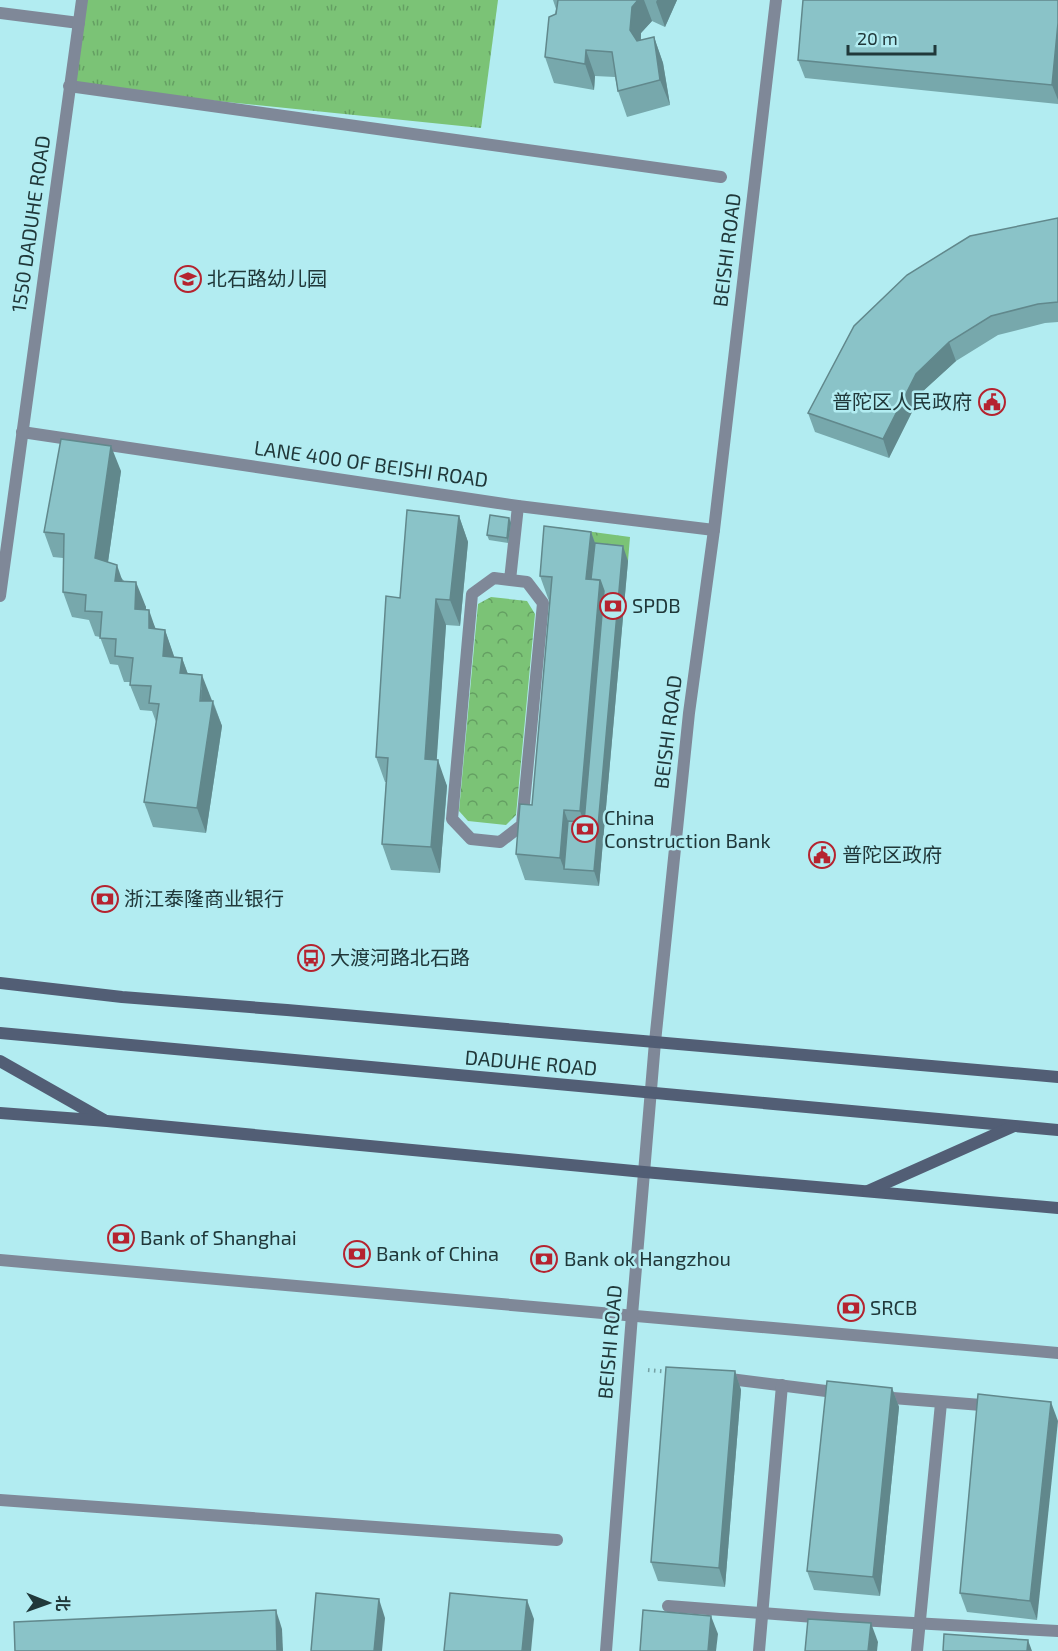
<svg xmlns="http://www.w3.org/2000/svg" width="1058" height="1651" font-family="'Exo 2','Noto Sans SC',sans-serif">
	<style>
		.forest { fill: url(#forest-crowns) }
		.park { fill: url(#park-tufts) }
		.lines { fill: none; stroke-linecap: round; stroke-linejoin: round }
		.path { stroke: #75a0a4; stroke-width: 4; stroke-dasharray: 1.5 4.5; stroke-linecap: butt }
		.service { stroke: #7f8898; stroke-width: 12 }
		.minor { stroke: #7f8898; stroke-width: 12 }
		.secondary { stroke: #525e75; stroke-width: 12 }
		.wall { fill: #77a8ac }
		.shaded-wall { fill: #61888c }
		.building { fill: #8ac3c8; stroke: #61888c; stroke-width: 1.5 }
		.labels { text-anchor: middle; stroke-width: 5; stroke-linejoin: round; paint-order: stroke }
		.street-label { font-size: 20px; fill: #20383a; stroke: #b2ecf1 }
		.poi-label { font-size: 20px; fill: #20383a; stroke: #b2ecf1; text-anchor: start }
	</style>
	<defs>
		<pattern id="forest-crowns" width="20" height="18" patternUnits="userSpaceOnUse" patternTransform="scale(1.5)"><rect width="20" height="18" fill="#7bc376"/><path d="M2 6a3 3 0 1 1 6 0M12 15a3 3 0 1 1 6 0" fill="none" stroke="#649f62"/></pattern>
		<pattern id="park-tufts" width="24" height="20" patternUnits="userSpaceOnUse" patternTransform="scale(1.5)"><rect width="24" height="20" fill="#7bc376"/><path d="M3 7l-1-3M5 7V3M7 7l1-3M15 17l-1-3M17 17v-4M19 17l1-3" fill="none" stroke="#649f62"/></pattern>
	</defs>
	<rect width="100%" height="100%" fill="#b2ecf1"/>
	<g class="forest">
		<path d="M556 527 630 537 628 561 553 551Z"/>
		<path d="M491 597 527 601 535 614 516 815 506 825 468 821 459 811 478 604Z"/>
	</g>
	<path class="park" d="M82 0H498L481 128 69 86Z"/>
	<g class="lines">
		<path class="path" d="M648 1370 670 1372"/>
		<g class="service">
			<path d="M0 13 79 23"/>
			<path d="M69 86 721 177"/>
			<path d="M510 580 527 582 543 603 522 825 500 842 471 839 452 819 472 594 494 578 510 580 518 506"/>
			<path d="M722 1378 842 1393"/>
			<path d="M880 1397 994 1406"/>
			<path d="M668 1606 840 1619 1058 1631"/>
			<path d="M759 1651 782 1385"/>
			<path d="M917 1651 941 1403"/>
		</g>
		<g class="minor">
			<path d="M22 432 518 506 714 530"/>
			<path d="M0 596 82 0"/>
			<path d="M0 1260 1058 1353"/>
			<path d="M0 1500 557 1540"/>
			<path d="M606 1651 632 1315 655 1042 689 713 714 530 776 0"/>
		</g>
		<g class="secondary">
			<path d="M0 983 122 997 287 1010 1058 1077"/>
			<path d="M0 1033 1058 1130"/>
			<path d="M0 1061 104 1120"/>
			<path d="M0 1113 107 1121 644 1172 1058 1208"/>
			<path d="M868 1191 1014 1126"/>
		</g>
	</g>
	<g class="wall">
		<path d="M553 0H677L665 27 652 21 641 33V40L654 37 663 63 670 105 627 117 618 91 615 77 595 76 594 90 554 83 545 57 556 9Z"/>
		<path d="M1058 0V104L805 78 798 60Z"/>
		<path d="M1058 218V322L1045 323 998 335 956 361 922 392 889 458 815 432 808 413Z"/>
		<path d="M121 471 108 562 146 607V610L156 629 165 630 174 657 182 658 188 674 211 701H213L222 726 206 833 153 827 144 802 156 722 152 711 140 710 130 685 131 682H124L118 665 110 664 100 637 95 636 89 620 72 617 63 592V558L53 557 44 532Z"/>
		<path d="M459 516 468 542 460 626 446 625 436 760 447 786 440 873 391 870 382 844 386 782H385L376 757 400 598Z"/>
		<path d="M509 518 511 523 508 543 489 540 487 535Z"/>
		<path d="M591 532 595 543 628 561 599 886 525 880 516 854 532 805 550 602 549 601 540 576Z"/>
		<path d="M735 1371 741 1390 725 1587 658 1581 651 1562Z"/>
		<path d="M892 1388 899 1407 880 1596 814 1590 807 1571Z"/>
		<path d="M978 1394 1037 1620 967 1612 960 1593Z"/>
	</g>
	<g class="shaded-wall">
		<path d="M638 0H644L652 21 641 33 640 56 630 30 632 7Z"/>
		<path d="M657 0H677L665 27 656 2Z"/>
		<path d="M1058 23V100L1052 85Z"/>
		<path d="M654 37 663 63 670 105 660 80Z"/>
		<path d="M586 50 595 76 594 90 585 64Z"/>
		<path d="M949 342 956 361 922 392 889 458 883 439 916 374Z"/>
		<path d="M111 446 121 471 105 583 95 558Z"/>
		<path d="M459 516 468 542 460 626 450 600Z"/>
		<path d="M509 518 511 523 508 543 507 538Z"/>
		<path d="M591 532 600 557 597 590 586 579Z"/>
		<path d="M623 546 628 561 599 886 594 871Z"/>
		<path d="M117 565 126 591 115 581Z"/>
		<path d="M600 580 610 606 590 837 580 811Z"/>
		<path d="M136 582 146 607 144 635 135 609Z"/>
		<path d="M436 599 446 625 435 785 425 759Z"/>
		<path d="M149 610 158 636 149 628Z"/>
		<path d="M165 630 174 656 172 682 163 656Z"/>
		<path d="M182 658 191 683 180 673Z"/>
		<path d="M202 675 222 726 206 833 197 808Z"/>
		<path d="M438 760 447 786 440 873 431 847Z"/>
		<path d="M564 810 573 835 564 869 560 858Z"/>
		<path d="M735 1371 741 1390 725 1587 719 1568Z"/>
		<path d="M892 1388 899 1407 880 1596 873 1577Z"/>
		<path d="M1051 1402 1058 1421 1037 1620 1030 1601Z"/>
		<path d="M379 1599 385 1618 382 1651H374Z"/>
		<path d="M527 1600 534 1619 531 1651H522Z"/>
		<path d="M276 1610 282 1629 283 1651H277Z"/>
		<path d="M711 1616 718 1634 716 1651H708Z"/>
		<path d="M871 1623 878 1642 877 1651H868Z"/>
		<path d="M1028 1640 1032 1651H1027Z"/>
	</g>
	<g class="building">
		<path d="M558 0H638L632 7 630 30 637 41 654 37 660 80 618 91 612 52 586 50 585 64 545 57 549 17 556 14Z"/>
		<path d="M803 0H1058V23L1052 85 798 60Z"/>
		<path d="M1058 218V302L1038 304 991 316 949 342 916 374 883 439 808 413 854 326 907 275 970 236Z"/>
		<path d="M61 439 111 446 95 558 117 565 115 581 136 582 135 609 149 610V628L165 630 163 656 182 658 180 673 202 675 200 701H213L197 808 144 802 159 704 149 703 151 686 130 685 133 658 115 656 116 639 100 638 102 612 85 611 86 595 63 592 64 534 44 532Z"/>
		<path d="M407 510 459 516 450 600 436 599 425 759 438 760 431 847 382 844 388 758 376 757 386 596 400 598Z"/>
		<path d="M490 515 509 518 507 538 487 535Z"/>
		<path d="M544 526 591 532 586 579 600 580 580 811 564 810 560 858 516 854 520 804 532 805 552 577 540 576Z"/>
		<path d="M595 543 623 546 594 871 564 869 568 821 584 822 604 591 600 580 591 579Z"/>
		<path d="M666 1367 735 1371 719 1568 651 1562Z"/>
		<path d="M827 1381 892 1388 873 1577 807 1571Z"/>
		<path d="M978 1394 1051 1402 1030 1601 960 1593Z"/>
		<path d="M316 1593 379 1599 374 1651H311Z"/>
		<path d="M450 1593 527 1600 522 1651H444Z"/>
		<path d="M276 1610 277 1651H15L14 1622Z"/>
		<path d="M643 1610 711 1616 708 1651H640Z"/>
		<path d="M808 1619 871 1623 868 1651H805Z"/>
		<path d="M944 1634 1028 1640 1027 1651H943Z"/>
	</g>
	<defs>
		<symbol id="school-ring" viewBox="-11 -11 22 22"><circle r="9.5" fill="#b2ecf1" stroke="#b5232f" stroke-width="1.5"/><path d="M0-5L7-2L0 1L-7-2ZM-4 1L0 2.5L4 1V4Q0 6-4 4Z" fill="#b5232f"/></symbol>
		<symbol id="civic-ring" viewBox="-11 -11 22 22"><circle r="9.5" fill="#b2ecf1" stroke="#b5232f" stroke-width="1.5"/><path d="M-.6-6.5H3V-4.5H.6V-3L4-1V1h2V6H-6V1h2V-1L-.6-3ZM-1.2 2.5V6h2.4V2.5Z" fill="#b5232f"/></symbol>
		<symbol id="bank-ring" viewBox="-11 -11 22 22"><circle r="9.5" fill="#b2ecf1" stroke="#b5232f" stroke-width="1.5"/><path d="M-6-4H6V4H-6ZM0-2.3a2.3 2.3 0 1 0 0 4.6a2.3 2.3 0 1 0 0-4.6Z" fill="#b5232f"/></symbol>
		<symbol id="bus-ring" viewBox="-11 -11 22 22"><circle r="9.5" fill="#b2ecf1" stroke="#b5232f" stroke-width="1.5"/><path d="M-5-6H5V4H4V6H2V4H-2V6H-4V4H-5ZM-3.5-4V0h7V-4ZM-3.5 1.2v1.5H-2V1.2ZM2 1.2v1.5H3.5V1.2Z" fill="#b5232f"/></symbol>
	</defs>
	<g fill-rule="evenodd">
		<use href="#school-ring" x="173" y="264" width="30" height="30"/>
		<use href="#civic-ring" x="977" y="387" width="30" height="30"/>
		<use href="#bank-ring" x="598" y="591" width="30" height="30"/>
		<use href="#bank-ring" x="570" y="814" width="30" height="30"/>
		<use href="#civic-ring" x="807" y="840" width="30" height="30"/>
		<use href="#bank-ring" x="90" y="884" width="30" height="30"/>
		<use href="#bus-ring" x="296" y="943" width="30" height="30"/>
		<use href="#bank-ring" x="106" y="1223" width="30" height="30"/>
		<use href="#bank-ring" x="342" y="1239" width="30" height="30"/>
		<use href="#bank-ring" x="529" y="1244" width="30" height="30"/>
		<use href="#bank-ring" x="836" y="1293" width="30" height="30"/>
	</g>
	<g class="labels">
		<g class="street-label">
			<text transform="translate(31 224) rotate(-82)" y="7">1550 DADUHE ROAD</text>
			<text transform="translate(727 250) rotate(-83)" y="7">BEISHI ROAD</text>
			<text transform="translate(371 464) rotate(8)" y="7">LANE 400 OF BEISHI ROAD</text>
			<text transform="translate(668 732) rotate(-83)" y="7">BEISHI ROAD</text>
			<text transform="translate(531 1063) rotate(5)" y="7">DADUHE ROAD</text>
			<text transform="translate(610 1342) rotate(-85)" y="7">BEISHI ROAD</text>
		</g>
		<g class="poi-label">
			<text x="207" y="286">北石路幼儿园</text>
			<text x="972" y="409" text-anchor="end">普陀区人民政府</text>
			<text x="632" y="613">SPDB</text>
			<text x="604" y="825">China<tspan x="604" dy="23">Construction Bank</tspan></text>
			<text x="842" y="862">普陀区政府</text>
			<text x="124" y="906">浙江泰隆商业银行</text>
			<text x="330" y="965">大渡河路北石路</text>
			<text x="140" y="1245">Bank of Shanghai</text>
			<text x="376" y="1261">Bank of China</text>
			<text x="564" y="1266">Bank ok Hangzhou</text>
			<text x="870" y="1315">SRCB</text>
		</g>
	</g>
	<g transform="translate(48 1603) rotate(91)" stroke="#b2ecf1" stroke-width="4.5" paint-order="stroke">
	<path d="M0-4.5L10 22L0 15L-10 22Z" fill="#20383a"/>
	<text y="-9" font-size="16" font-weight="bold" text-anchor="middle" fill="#20383a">北</text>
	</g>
	<path d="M848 45v9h87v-9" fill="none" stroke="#20383a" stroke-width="3"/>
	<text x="857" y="45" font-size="18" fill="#20383a" stroke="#b2ecf1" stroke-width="4.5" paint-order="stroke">20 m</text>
</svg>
